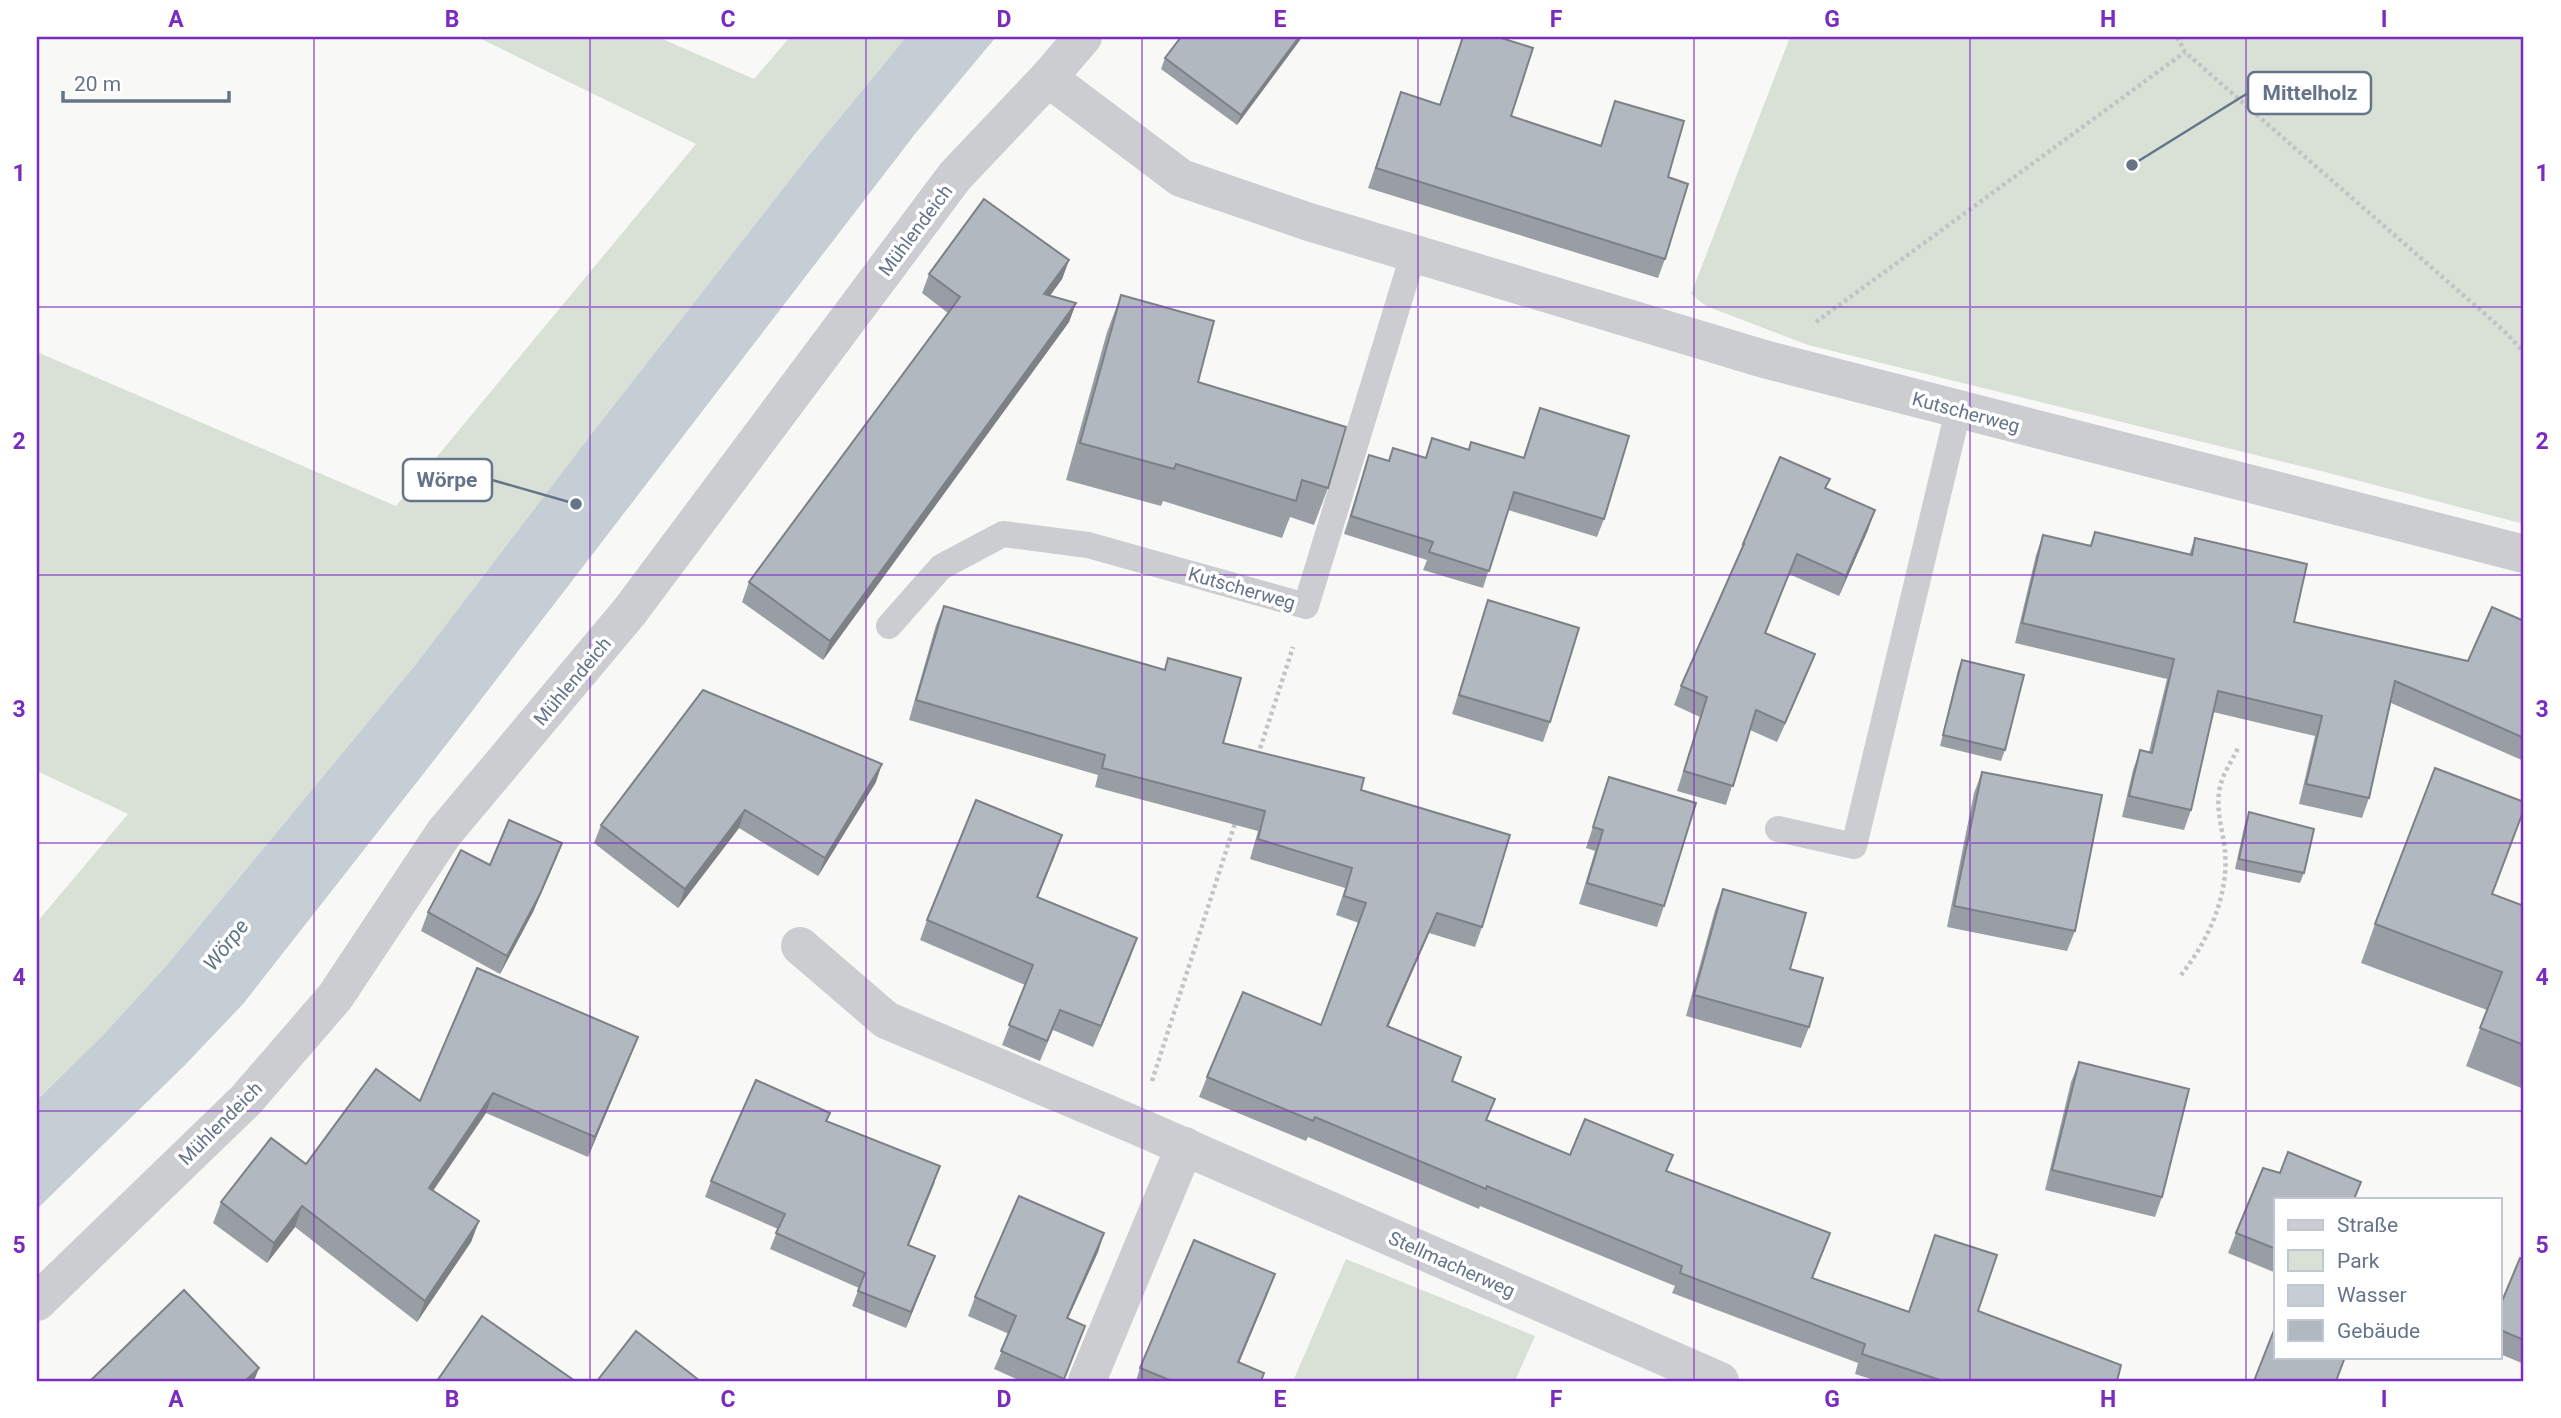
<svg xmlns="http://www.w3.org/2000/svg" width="2561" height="1418" font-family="Roboto,sans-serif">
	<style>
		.green { fill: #d9e1d6 }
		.water { fill: #c6ced5 }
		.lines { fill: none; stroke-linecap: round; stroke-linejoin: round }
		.path { stroke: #c1c3c6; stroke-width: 4.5; stroke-dasharray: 3.5 3.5; stroke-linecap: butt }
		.service { stroke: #cbcdd1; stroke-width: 26 }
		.minor { stroke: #cbcdd1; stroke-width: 38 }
		.wall { fill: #999ea5 }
		.shaded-wall { fill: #7d8186 }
		.building { fill: #b2b8c0; stroke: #7d8186; stroke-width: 2 }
		.grid { fill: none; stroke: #7b2cbf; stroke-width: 2; stroke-opacity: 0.55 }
		.labels { text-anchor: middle; stroke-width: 7; stroke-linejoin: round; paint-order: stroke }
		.street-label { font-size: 19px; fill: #657489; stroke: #fff }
		.water-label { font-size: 21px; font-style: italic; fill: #607685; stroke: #fff }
		.leader { fill: none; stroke: #657489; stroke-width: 2.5 }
		.callout-dot { fill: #657489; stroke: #fff; stroke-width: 2.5 }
		.callout { fill: #fff; stroke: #657489; stroke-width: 2.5 }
		.callout-label { font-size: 21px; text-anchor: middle; font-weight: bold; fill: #657489 }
		.neatline { fill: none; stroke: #7b2cbf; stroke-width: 2.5 }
		.grid-label { font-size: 23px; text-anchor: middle; font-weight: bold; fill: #7b2cbf }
	</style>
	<rect width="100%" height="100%" fill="#f8f9f6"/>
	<g class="green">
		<path d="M477 37H658L754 79 790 37H906L810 154 589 437 416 664 166 966 104 1034 37 1100V922L128 814 37 771V352L396 506 696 144Z"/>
		<path d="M1790 37H2524V524L2325 472 1808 345 1706 306 1691 294Z"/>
		<path d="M1346 1259 1535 1336 1515 1381H1293Z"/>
	</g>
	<path class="water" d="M906 37H996L915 134 453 736 243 1004 184 1066 37 1209V1100L104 1034 166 966 416 664 589 437 810 154Z"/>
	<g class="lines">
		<g class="path">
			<path d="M2177 37 2185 52 2502 329 2524 352"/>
			<path d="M1816 322 2185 52"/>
			<path d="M1258 755 1293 647"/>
			<path d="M2181 975C2208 941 2229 896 2225 851 2223 830 2215 809 2220 787 2223 773 2232 761 2238 748"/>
			<path d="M1152 1081 1236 820"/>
		</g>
		<g class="service">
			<path d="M889 626 941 567 1003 534 1088 545 1306 606 1414 252"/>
			<path d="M1778 829 1854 846 1958 411"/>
		</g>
		<g class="minor">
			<path d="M1048 78 1181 178 1309 222 1764 359 2524 554"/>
			<path d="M800 946 886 1020 1137 1126 1720 1381"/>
			<path d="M37 1302 246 1100 335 997 444 833 630 611 955 176 1048 78 1083 37"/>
			<path d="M1087 1381 1185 1146"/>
		</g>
	</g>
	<g class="wall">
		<path d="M1299 37H1301L1300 40 1237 125 1161 69 1165 58Z"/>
		<path d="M1462 37 1511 116 1601 145 1615 101 1668 177 1665 259 1658 278 1368 188 1401 92 1440 105Z"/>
		<path d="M1069 260 1062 279 1050 296 1076 303 1069 322 823 660 742 602 749 582 948 313 922 293 929 274Z"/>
		<path d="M1121 295 1198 382 1328 488 1314 525 1290 517 1282 538 1163 501 1161 506 1066 480 1107 332Z"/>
		<path d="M1540 408 1604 519 1597 537 1508 510 1483 588 1423 570 1427 560 1344 534 1369 455 1389 461 1393 448 1425 458 1432 438 1468 449 1471 442 1523 458Z"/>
		<path d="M1826 488 1868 530 1839 596 1789 574 1766 633 1815 654 1807 674 1777 742 1750 730 1726 805 1677 791 1700 717 1674 705 1681 686 1735 563 1743 544Z"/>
		<path d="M2095 532 2189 555 2195 538 2294 622 2468 661 2524 621V761L2391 703 2369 798 2362 818 2299 804 2315 736 2213 712 2191 810 2184 830 2122 817 2133 770 2140 750 2149 752 2167 679 2015 643 2036 555 2043 535 2090 545Z"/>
		<path d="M1488 600 1550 722 1543 742 1452 714Z"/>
		<path d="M944 606 1164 670 1168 658 1223 743 1361 790 1482 927 1475 947 1429 933 1388 1027 1452 1081 1487 1120 1570 1155 1667 1171 1813 1278 1908 1312 1978 1311 2117 1381H1877L1855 1374 1858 1363 1672 1293 1675 1286 1480 1206 1479 1209 1308 1137 1306 1141 1199 1097 1207 1077 1321 1025 1359 923 1336 915 1345 888 1250 859 1258 831 1095 787 1098 775 909 720 936 625Z"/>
		<path d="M1962 660 2005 750 2001 761 1940 746 1958 670Z"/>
		<path d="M1982 772 2075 931 2067 951 1947 927 1974 793Z"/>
		<path d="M1609 777 1664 906 1657 927 1579 904 1595 851 1586 848Z"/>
		<path d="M876 782 818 876 739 828 678 908 594 843 601 825Z"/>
		<path d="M2524 810 2492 894 2524 906V1089L2466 1066 2487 1010 2361 963 2375 924Z"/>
		<path d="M2249 812 2304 873 2300 883 2235 869 2245 823Z"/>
		<path d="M562 843 555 861 533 912 500 974 421 931 428 912 490 865Z"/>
		<path d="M1055 855 1038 898 1130 958 1093 1047 1053 1030 1040 1061 1002 1045 1025 985 920 940 927 920Z"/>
		<path d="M1723 889 1790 969 1809 1027 1801 1048 1686 1016 1715 910Z"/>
		<path d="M638 1037 630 1057 588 1157 486 1113 433 1191 479 1221 471 1242 417 1322 295 1227 267 1263 213 1223 221 1202 306 1164 420 1101Z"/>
		<path d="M2079 1062 2162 1197 2155 1217 2045 1190 2071 1082Z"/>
		<path d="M830 1113 827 1121 935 1182 909 1245 929 1271 906 1328 852 1306 859 1288 770 1249 778 1229 705 1197 711 1181Z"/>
		<path d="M2280 1173 2361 1182 2355 1199H2276V1273L2228 1253 2236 1233Z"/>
		<path d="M1104 1233 1098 1252 1068 1318 1085 1326 1064 1381H1021L994 1369 1009 1334 968 1316 975 1297Z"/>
		<path d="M2524 1260V1364L2500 1354V1306Z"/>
		<path d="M1268 1293 1239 1363 1262 1381H1136L1140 1368Z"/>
	</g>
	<g class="shaded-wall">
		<path d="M1299 37H1301L1300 40 1237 125 1241 115Z"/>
		<path d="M1069 260 1062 279 1037 313 1044 294Z"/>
		<path d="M1076 303 1069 322 823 660 830 641Z"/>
		<path d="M1875 510 1868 530 1839 596 1846 576Z"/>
		<path d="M1815 654 1807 674 1777 742 1785 723Z"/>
		<path d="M882 764 876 782 818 876 825 858Z"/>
		<path d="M745 810 739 828 678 908 685 889Z"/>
		<path d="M1062 835 1055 855 1029 918 1037 897Z"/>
		<path d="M562 843 555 861 533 912 500 974 507 956Z"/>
		<path d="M1437 913 1429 933 1380 1046 1387 1026Z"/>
		<path d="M1137 938 1130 958 1093 1047 1101 1026Z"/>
		<path d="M638 1037 630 1057 588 1157 595 1137Z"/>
		<path d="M493 1093 486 1113 421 1208 429 1188Z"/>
		<path d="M302 1206 295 1227 267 1263 274 1243Z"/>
		<path d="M479 1221 471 1242 417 1322 425 1301Z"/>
		<path d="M1104 1233 1098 1252 1060 1336 1067 1318Z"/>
		<path d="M935 1256 929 1271 906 1328 911 1312Z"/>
		<path d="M1275 1274 1268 1293 1231 1381 1238 1362Z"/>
		<path d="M259 1368 254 1381H245Z"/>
	</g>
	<g class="building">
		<path d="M1181 37H1299L1241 115 1165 58Z"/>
		<path d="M1463 37H1498L1533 48 1511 116 1601 146 1615 101 1684 121 1668 177 1688 184 1665 259 1376 168 1401 92 1440 105Z"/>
		<path d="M984 199 1069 260 1044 294 1076 303 830 641 749 582 960 297 929 274Z"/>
		<path d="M1121 295 1214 321 1198 382 1346 427 1328 488 1302 480 1296 501 1176 464 1174 469 1080 443Z"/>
		<path d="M1540 408 1629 436 1604 519 1514 492 1489 571 1429 552 1433 542 1351 516 1369 455 1389 461 1393 448 1426 458 1432 438 1469 450 1471 442 1524 458Z"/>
		<path d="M1780 457 1830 479 1825 488 1875 510 1846 576 1797 554 1765 633 1815 654 1785 723 1756 710 1733 786 1684 771 1707 697 1681 686 1744 544H1743Z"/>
		<path d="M2095 532 2192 555 2195 538 2307 564 2294 622 2468 661 2492 607 2524 621V738L2395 681 2369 798 2306 784 2322 716 2218 691 2191 810 2129 796 2140 750 2152 753 2174 659 2022 623 2043 535 2091 546Z"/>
		<path d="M1488 600 1579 628 1550 722 1459 695Z"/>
		<path d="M944 606 1165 670 1168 658 1241 678 1223 743 1364 778 1361 790 1510 835 1482 927 1437 913 1387 1026 1461 1057 1452 1081 1495 1099 1486 1120 1570 1155 1585 1119 1673 1155 1666 1171 1830 1233 1812 1278 1909 1312 1935 1235 1997 1255 1978 1311 2121 1365 2117 1381H1943L1862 1354 1865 1344 1680 1273 1682 1266 1487 1186 1486 1189 1315 1117 1313 1121 1207 1077 1243 992 1321 1025 1366 903 1344 896 1352 868 1258 839 1265 811 1102 768 1105 755 916 700Z"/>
		<path d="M1962 660 2024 675 2005 750 1943 735Z"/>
		<path d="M703 690 882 764 825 858 745 810 685 889 601 825Z"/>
		<path d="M2435 768 2524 802V809L2492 894 2524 906V1045L2480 1028 2502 972 2375 924Z"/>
		<path d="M1982 772 2102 795 2075 931 1954 906Z"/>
		<path d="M1609 777 1696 803 1664 906 1587 883 1603 830 1593 827Z"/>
		<path d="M976 800 1062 835 1037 897 1137 938 1101 1026 1060 1010 1047 1041 1009 1025 1033 965 927 920Z"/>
		<path d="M2249 812 2314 829 2304 873 2239 859Z"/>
		<path d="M509 820 562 843 540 894 507 956 428 912 461 850 490 865Z"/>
		<path d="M1723 889 1806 913 1790 969 1823 978 1809 1027 1694 995Z"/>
		<path d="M477 968 638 1037 595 1137 493 1093 429 1188 479 1221 425 1301 302 1206 274 1243 221 1202 271 1138 306 1164 376 1069 420 1101Z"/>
		<path d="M2079 1062 2189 1089 2162 1197 2052 1170Z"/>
		<path d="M756 1080 830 1113 826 1121 940 1166 908 1245 935 1256 911 1312 858 1291 865 1273 776 1233 785 1214 711 1181Z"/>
		<path d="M2288 1152 2361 1182 2354 1199H2276V1249L2236 1233 2263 1168 2280 1173Z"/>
		<path d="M1019 1196 1104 1233 1067 1318 1085 1326 1064 1379 1001 1351 1016 1316 975 1297Z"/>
		<path d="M1194 1240 1275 1274 1238 1362 1264 1373 1261 1381H1172L1140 1368Z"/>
		<path d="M2520 1258 2524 1260V1340L2500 1330V1306Z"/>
		<path d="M184 1290 259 1368 245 1381H90Z"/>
		<path d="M482 1316 575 1381H437Z"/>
		<path d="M2276 1325V1357H2345L2336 1381H2254Z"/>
		<path d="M636 1331 700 1381H597Z"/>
	</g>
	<path class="grid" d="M314 37V1381M590 37V1381M866 37V1381M1142 37V1381M1418 37V1381M1694 37V1381M1970 37V1381M2246 37V1381M37 307H2524M37 575H2524M37 843H2524M37 1111H2524"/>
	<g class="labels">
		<g class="street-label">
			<text transform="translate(915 230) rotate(-53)" y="7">Mühlendeich</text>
			<text transform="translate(1966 412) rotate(15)" y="7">Kutscherweg</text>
			<text transform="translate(1242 588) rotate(16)" y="7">Kutscherweg</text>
			<text transform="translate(572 681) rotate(-50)" y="7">Mühlendeich</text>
			<text transform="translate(220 1123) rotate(-45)" y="7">Mühlendeich</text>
			<text transform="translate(1452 1264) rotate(24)" y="7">Stellmacherweg</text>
		</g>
		<g class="water-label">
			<text transform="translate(226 945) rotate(-52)" y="7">Wörpe</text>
		</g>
	</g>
	<path class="leader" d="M2132 165L2248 93M576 504L492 480"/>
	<g class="callout-dot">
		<circle cx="2132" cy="165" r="7"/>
		<circle cx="576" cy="504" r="7"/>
	</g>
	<g class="callout">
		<rect x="2248" y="72" width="123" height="42" rx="7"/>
		<rect x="403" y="459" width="89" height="42" rx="7"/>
	</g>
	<g class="callout-label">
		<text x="2310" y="100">Mittelholz</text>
		<text x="447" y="487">Wörpe</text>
	</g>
	<rect width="2561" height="1418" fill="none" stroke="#ffffff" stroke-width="77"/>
	<rect x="2274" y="1198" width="228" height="161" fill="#ffffff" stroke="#c1c7d0" stroke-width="2"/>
	<rect x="2288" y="1220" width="35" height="10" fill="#cbcdd1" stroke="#c1c7d0" stroke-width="2"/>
	<text x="2337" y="1232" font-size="21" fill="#657489">Straße</text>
	<rect x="2288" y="1250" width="35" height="21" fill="#d9e1d6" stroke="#c1c7d0" stroke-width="2"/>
	<text x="2337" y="1268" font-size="21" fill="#657489">Park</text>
	<rect x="2288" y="1285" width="35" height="21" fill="#c6ced5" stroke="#c1c7d0" stroke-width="2"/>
	<text x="2337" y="1302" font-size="21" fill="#657489">Wasser</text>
	<rect x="2288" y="1320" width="35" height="21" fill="#b2b8c0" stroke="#c1c7d0" stroke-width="2"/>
	<text x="2337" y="1338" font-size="21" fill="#657489">Gebäude</text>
	<path d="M63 91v10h166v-10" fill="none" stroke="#657489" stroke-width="3.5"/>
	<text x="74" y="91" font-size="21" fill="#657489" stroke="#ffffff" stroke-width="5" paint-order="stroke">20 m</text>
	<rect x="38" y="38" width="2484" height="1342" class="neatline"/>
	<g class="grid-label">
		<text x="176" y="27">A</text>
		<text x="452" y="27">B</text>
		<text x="728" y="27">C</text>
		<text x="1004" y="27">D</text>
		<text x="1280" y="27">E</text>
		<text x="1556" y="27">F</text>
		<text x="1832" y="27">G</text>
		<text x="2108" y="27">H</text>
		<text x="2384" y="27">I</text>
		<text x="19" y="181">1</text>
		<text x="2542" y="181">1</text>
		<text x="19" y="449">2</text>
		<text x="2542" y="449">2</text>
		<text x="19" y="717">3</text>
		<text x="2542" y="717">3</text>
		<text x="19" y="985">4</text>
		<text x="2542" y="985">4</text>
		<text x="19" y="1253">5</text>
		<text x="2542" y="1253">5</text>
		<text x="176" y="1407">A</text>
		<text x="452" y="1407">B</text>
		<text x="728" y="1407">C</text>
		<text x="1004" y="1407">D</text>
		<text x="1280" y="1407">E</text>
		<text x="1556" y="1407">F</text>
		<text x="1832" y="1407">G</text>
		<text x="2108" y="1407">H</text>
		<text x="2384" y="1407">I</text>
	</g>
</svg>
